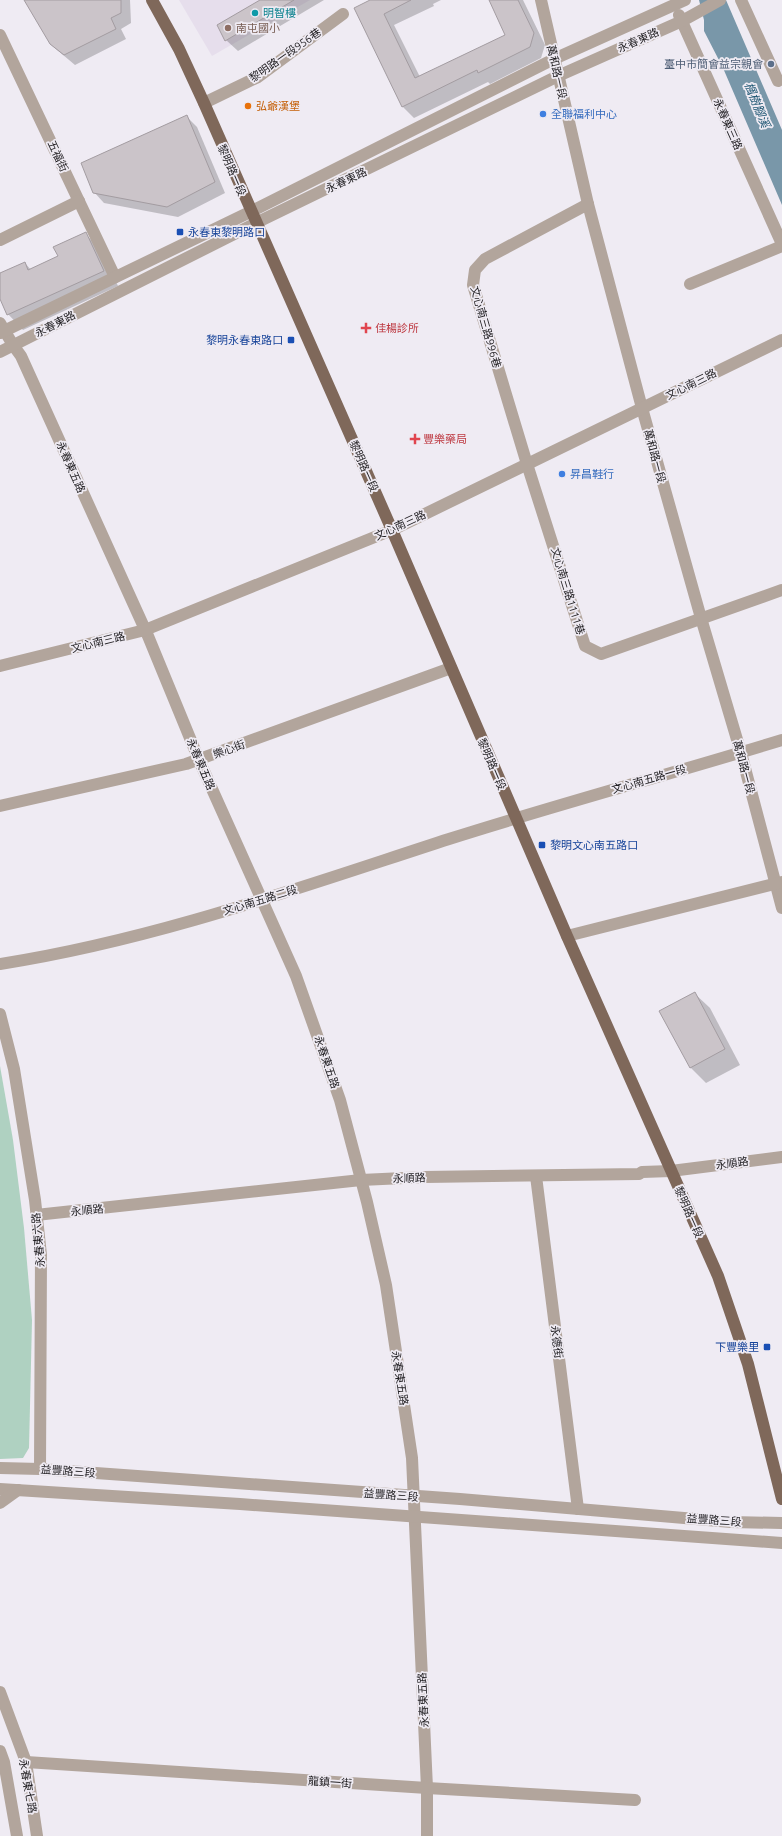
<svg xmlns="http://www.w3.org/2000/svg" width="782" height="1836" font-family="Ubuntu,'Noto Sans TC',sans-serif">
	<style>
		.built { fill: #e6deec }
		.green { fill: #afd1c1 }
		.water { fill: #7997a9 }
		.shadow { fill: #0003 }
		.building { fill: #cbc4c9; stroke: #a39ca1 }
		.lines { fill: none; stroke-linecap: round; stroke-linejoin: round }
		.minor { stroke: #b2a59c; stroke-width: 12 }
		.major { stroke: #7f685a; stroke-width: 12 }
		.culture-dot { fill: #0f9aa8; stroke: #efebf3; stroke-width: 1.5 }
		.education-dot { fill: #8d6e63; stroke: #efebf3; stroke-width: 1.5 }
		.service-dot { fill: #5c6f8a; stroke: #efebf3; stroke-width: 1.5 }
		.food-dot { fill: #e8710a; stroke: #efebf3; stroke-width: 1.5 }
		.shop-dot { fill: #3f7fe0; stroke: #efebf3; stroke-width: 1.5 }
		.transit-dot { fill: #1a4fb4; stroke: #efebf3; stroke-width: 1.5 }
		.health-dot { fill: #e0444e; stroke: #efebf3; stroke-width: 1.5 }
		.labels { text-anchor: middle; stroke-width: 3.5; stroke-linejoin: round; paint-order: stroke }
		.culture-label { font-size: 11px; fill: #0d838f; stroke: #efebf3; text-anchor: start }
		.education-label { font-size: 11px; fill: #785e54; stroke: #efebf3; text-anchor: start }
		.street-label { font-size: 11px; fill: #1f1d20; stroke: #efebf3 }
		.service-label { font-size: 11px; fill: #4e5e75; stroke: #efebf3; text-anchor: end }
		.food-label { font-size: 11px; fill: #c56008; stroke: #efebf3; text-anchor: start }
		.shop-label { font-size: 11px; fill: #366cbe; stroke: #efebf3; text-anchor: start }
		.transit-label { font-size: 11px; fill: #164399; stroke: #efebf3; text-anchor: start }
		.health-label { font-size: 11px; fill: #be3a42; stroke: #efebf3; text-anchor: start }
		.water-label { font-size: 12px; font-style: italic; fill: #225975; stroke: #efebf3 }
	</style>
	<rect width="100%" height="100%" fill="#efebf3"/>
	<path class="built" d="M179 0H310L212 56Z"/>
	<path class="green" d="M0 1066 13 1140 24 1228 32 1320 29 1448 23 1458 0 1459Z"/>
	<path class="water" d="M699 0H726L782 130V205L723 68 704 31V20Z"/>
	<g class="shadow">
		<path d="M31 0H130L131 23 121 29 126 39 75 65 50 44Z"/>
		<path d="M262 0H324L238 51 226 40Z"/>
		<path d="M373 0H441L433 4 434 6 394 25 420 77 507 35 490 0H523L545 45 541 58 490 84 488 82 414 118 403 107Z"/>
		<path d="M186 116 197 127 225 193 178 217 104 203 94 192Z"/>
		<path d="M85 234 101 249 118 286 23 330 8 314 0 297V275L25 263 31 270 59 257Z"/>
		<path d="M694 993 710 1008 740 1065 706 1083 691 1068 661 1011Z"/>
	</g>
	<g class="building">
		<path d="M24 0H121V13L111 18 116 29 64 55 50 44Z"/>
		<path d="M260 0H294L225 41 217 25Z"/>
		<path d="M370 0H411L384 14 415 78 505 35 489 0H518L534 33 530 47 478 73 477 70 402 107 354 8Z"/>
		<path d="M187 115 215 182 167 207 93 193 81 163Z"/>
		<path d="M86 232 104 271 7 315 0 299V273L25 262 28 270 58 256 53 247Z"/>
		<path d="M695 992 725 1049 690 1068 659 1011Z"/>
	</g>
	<g class="lines">
		<g class="minor">
			<path d="M541 0 588 204 642 408 701 618 741 753 782 908"/>
			<path d="M741 0 778 81"/>
			<path d="M679 15 782 244"/>
			<path d="M0 35 115 277"/>
			<path d="M204 103 258 77 343 14"/>
			<path d="M588 204 485 259 475 270 473 285 527 464 585 646 601 654 782 590"/>
			<path d="M0 240 79 201"/>
			<path d="M690 284 782 246"/>
			<path d="M0 323 13 345 21 356 148 636 199 760 296 976 340 1100 367 1202 386 1285 412 1458 427 1788V1836"/>
			<path d="M0 333 250 212 554 59 685 0"/>
			<path d="M0 352 256 223 558 76 682 21 720 0"/>
			<path d="M0 666 145 630 392 530 782 340"/>
			<path d="M0 806 186 764 451 668"/>
			<path d="M567 936 782 882"/>
			<path d="M0 964C154 940 301 887 449 839 559 804 671 774 782 740"/>
			<path d="M0 1014 14 1069 35 1200 41 1255 40 1469"/>
			<path d="M536 1176 578 1509"/>
			<path d="M36 1215 361 1180 425 1177 639 1174 642 1172 671 1171 782 1157"/>
			<path d="M0 1468 40 1469 460 1499 731 1522 782 1523"/>
			<path d="M0 1489 240 1504 782 1543"/>
			<path d="M0 1503 18 1490"/>
			<path d="M0 1692 26 1762 37 1836"/>
			<path d="M0 1751 4 1762 17 1836"/>
			<path d="M26 1762 427 1788 635 1800"/>
		</g>
		<path class="major" d="M152 0 179 49 204 103 392 530 567 936 718 1276 748 1364 782 1499"/>
	</g>
	<circle class="culture-dot" cx="255" cy="13" r="4"/>
	<circle class="education-dot" cx="228" cy="28" r="4"/>
	<circle class="service-dot" cx="771" cy="64" r="4"/>
	<circle class="food-dot" cx="248" cy="106" r="4"/>
	<g class="shop-dot">
		<circle cx="543" cy="114" r="4"/>
		<circle cx="562" cy="474" r="4"/>
	</g>
	<g class="transit-dot">
		<rect x="176" y="228" width="8" height="8" rx="2"/>
		<rect x="287" y="336" width="8" height="8" rx="2"/>
		<rect x="538" y="841" width="8" height="8" rx="2"/>
		<rect x="763" y="1343" width="8" height="8" rx="2"/>
	</g>
	<g class="health-dot">
		<path d="M364 322h4v4h4v4h-4v4h-4v-4h-4v-4h4z"/>
		<path d="M413 433h4v4h4v4h-4v4h-4v-4h-4v-4h4z"/>
	</g>
	<g class="labels">
		<g class="culture-label">
			<text x="263" y="17">明智樓</text>
		</g>
		<g class="education-label">
			<text x="236" y="32">南屯國小</text>
		</g>
		<g class="street-label">
			<text transform="translate(638 40) rotate(-24)" y="4">永春東路</text>
			<text transform="translate(285 55) rotate(-35)" y="4">黎明路一段956巷</text>
			<text transform="translate(557 72) rotate(77)" y="4">萬和路一段</text>
			<text transform="translate(728 124) rotate(66)" y="4">永春東三路</text>
			<text transform="translate(58 156) rotate(65)" y="4">五福街</text>
			<text transform="translate(232 170) rotate(67)" y="4">黎明路一段</text>
			<text transform="translate(346 180) rotate(-25)" y="4">永春東路</text>
			<text transform="translate(55 324) rotate(-27)" y="4">永春東路</text>
			<text transform="translate(486 327) rotate(74)" y="4">文心南三路996巷</text>
			<text transform="translate(691 384) rotate(-26)" y="4">文心南三路</text>
			<text transform="translate(655 456) rotate(75)" y="4">萬和路一段</text>
			<text transform="translate(364 466) rotate(66)" y="4">黎明路一段</text>
			<text transform="translate(71 467) rotate(66)" y="4">永春東五路</text>
			<text transform="translate(400 525) rotate(-25)" y="4">文心南三路</text>
			<text transform="translate(568 591) rotate(73)" y="4">文心南三路1111巷</text>
			<text transform="translate(98 642) rotate(-14)" y="4">文心南三路</text>
			<text transform="translate(229 749) rotate(-20)" y="4">樂心街</text>
			<text transform="translate(201 764) rotate(67)" y="4">永春東五路</text>
			<text transform="translate(492 764) rotate(67)" y="4">黎明路一段</text>
			<text transform="translate(744 767) rotate(75)" y="4">萬和路一段</text>
			<text transform="translate(649 779) rotate(-16)" y="4">文心南五路一段</text>
			<text transform="translate(260 900) rotate(-17)" y="4">文心南五路二段</text>
			<text transform="translate(327 1062) rotate(71)" y="4">永春東五路</text>
			<text transform="translate(732 1163) rotate(-8)" y="4">永順路</text>
			<text transform="translate(409 1178) rotate(-2)" y="4">永順路</text>
			<text transform="translate(87 1210) rotate(-6)" y="4">永順路</text>
			<text transform="translate(689 1212) rotate(66)" y="4">黎明路一段</text>
			<text transform="translate(38 1240) rotate(-95)" y="4">永春東六路</text>
			<text transform="translate(557 1342) rotate(83)" y="4">永德街</text>
			<text transform="translate(400 1378) rotate(81)" y="4">永春東五路</text>
			<text transform="translate(68 1471) rotate(4)" y="4">益豐路三段</text>
			<text transform="translate(391 1495) rotate(4)" y="4">益豐路三段</text>
			<text transform="translate(714 1520) rotate(4)" y="4">益豐路三段</text>
			<text transform="translate(423 1700) rotate(-93)" y="4">永春東五路</text>
			<text transform="translate(330 1782) rotate(4)" y="4">龍鎮一街</text>
			<text transform="translate(28 1786) rotate(80)" y="4">永春東七路</text>
		</g>
		<g class="service-label">
			<text x="763" y="68">臺中市簡會益宗親會</text>
		</g>
		<g class="food-label">
			<text x="256" y="110">弘爺漢堡</text>
		</g>
		<g class="shop-label">
			<text x="551" y="118">全聯福利中心</text>
			<text x="570" y="478">昇昌鞋行</text>
		</g>
		<g class="transit-label">
			<text x="188" y="236">永春東黎明路口</text>
			<text x="283" y="344" text-anchor="end">黎明永春東路口</text>
			<text x="550" y="849">黎明文心南五路口</text>
			<text x="759" y="1351" text-anchor="end">下豐樂里</text>
		</g>
		<g class="health-label">
			<text x="375" y="332">佳楊診所</text>
			<text x="423" y="443">豐樂藥局</text>
		</g>
		<g class="water-label">
			<text transform="translate(757 105) rotate(68)" y="4">楓樹腳溪</text>
		</g>
	</g>
</svg>
